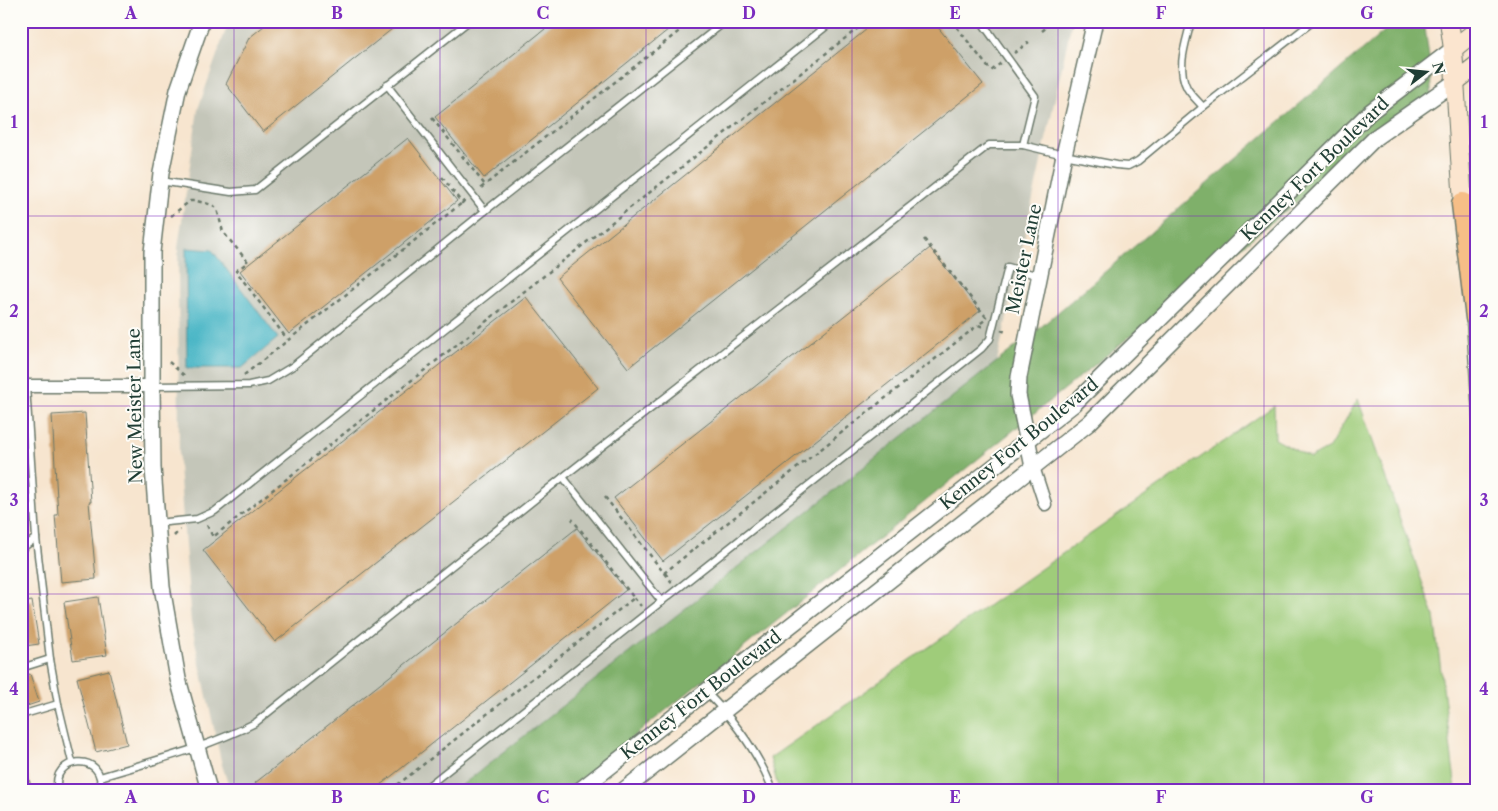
<svg xmlns="http://www.w3.org/2000/svg" width="1498" height="811" font-family="'Libre Caslon Text',serif">
	<style>
		.industrial { fill: #c4c6b9 }
		.green { fill: #9fcc7a; stroke: #5f8457 }
		.forest { fill: #7fb06a; stroke: #4f764f }
		.water { fill: #4ab6c6; stroke: #347a7d }
		.building { fill: #cea068 }
		.lines { fill: none; stroke-linecap: round; stroke-linejoin: round }
		.service-casing { stroke: #6b786a; stroke-width: 9 }
		.minor-casing { stroke: #6b786a; stroke-width: 15 }
		.tertiary-casing { stroke: #6b786a; stroke-width: 18 }
		.secondary-casing { stroke: #6b786a; stroke-width: 20 }
		.motorway-casing { stroke: #6b786a; stroke-width: 25 }
		.path { stroke: #6b786a; stroke-width: 2.5; stroke-dasharray: 4 4; stroke-linecap: butt }
		.service { stroke: #fff; stroke-width: 6 }
		.minor { stroke: #fff; stroke-width: 12 }
		.tertiary { stroke: #fff; stroke-width: 15 }
		.secondary { stroke: #fbe5cf; stroke-width: 18 }
		.motorway { stroke: #f6be87; stroke-width: 22 }
		.grid { fill: none; stroke: #7b2cbf; stroke-width: 1; stroke-opacity: 0.55 }
		.labels { text-anchor: middle; stroke-width: 4; stroke-linejoin: round; paint-order: stroke }
		.street-label { font-size: 18px; fill: #1f3d34; stroke: #fdfcf7 }
		.neatline { fill: none; stroke: #7b2cbf; stroke-width: 2 }
		.grid-label { font-size: 16px; text-anchor: middle; font-weight: bold; fill: #7b2cbf }
	</style>
	<rect width="100%" height="100%" fill="#fdfcf7"/>
	<filter id="ink" filterUnits="userSpaceOnUse"><feTurbulence type="fractalNoise" baseFrequency=".02" numOctaves="2"/><feDisplacementMap in="SourceGraphic" scale="10" xChannelSelector="R" yChannelSelector="G"/><feConvolveMatrix kernelMatrix="1 2 1 2 8 2 1 2 1" color-interpolation-filters="sRGB"/></filter>
	<filter id="wash" filterUnits="userSpaceOnUse"><feTurbulence type="fractalNoise" baseFrequency=".0096" numOctaves="4" result="noise"/><feDisplacementMap in="SourceGraphic" scale="20" xChannelSelector="R" yChannelSelector="G"/><feGaussianBlur stdDeviation="1.12" result="paint"/><feColorMatrix in="noise" values="0 0 0 0 0 0 0 0 0 0 0 0 0 0 0 0 0 1.4 0 .05"/><feComposite in="paint" operator="in"/></filter>
	<g filter="url(#wash)">
		<rect width="100%" height="100%" fill="#f7e5cf"/>
		<path class="industrial" d="M229 21H1072L997 362 456 790H230L222 765 191 623 179 466 178 248 198 109Z"/>
		<path class="green" d="M1358 399 1434 616 1456 790H779L770 758 1274 406 1275 439 1310 458 1329 448Z"/>
		<path class="forest" d="M1396 21H1424L1429 57 1432 104 1349 160 567 790H456L1042 326Z"/>
		<path class="water" d="M186 248 212 250 278 338 242 368H187Z"/>
		<g id="blocks">
			<g class="building">
				<path d="M270 21H402L263 132 226 84 249 38Z"/>
				<path d="M555 21H679L484 178 435 117Z"/>
				<path d="M877 21H933L983 84 628 368 557 278Z"/>
				<path d="M408 138 457 201 289 334 240 271Z"/>
				<path d="M930 248 980 311 663 561 614 498Z"/>
				<path d="M526 297 598 388 275 642 203 550Z"/>
				<path d="M85 413 91 502H89L96 579 61 582 55 515H58L52 415Z"/>
				<path d="M577 528 626 590 374 790H260L255 783Z"/>
				<path d="M98 597 107 655 73 660 64 602Z"/>
				<path d="M32 601 39 644 25 646 21 626V603Z"/>
				<path d="M109 670 127 744 96 752 77 678Z"/>
				<path d="M30 674 39 702 21 708V676Z"/>
				<path d="M21 761H24L32 790H21Z"/>
			</g>
		</g>
	</g>
	<g filter="url(#ink)">
		<use href="#blocks" fill-opacity="0" stroke="#6b786a" stroke-width="1"/>
		<g class="lines">
			<defs>
				<g id="service">
					<path d="M981 21 1035 96 1023 145"/>
					<path d="M1191 21C1186 43 1176 67 1187 88 1191 95 1198 101 1203 107"/>
					<path d="M387 85 485 211"/>
					<path d="M160 181 231 192 255 190 469 21"/>
					<path d="M1470 320 1477 430"/>
					<path d="M26 386 36 538 50 659 58 704 72 762"/>
					<path d="M152 386 249 385 268 381 293 366 485 211 726 21"/>
					<path d="M563 477 662 602"/>
					<path d="M157 523 197 519 215 511 833 21"/>
					<path d="M21 549 36 538"/>
					<path d="M21 668 50 659"/>
					<path d="M706 692C735 721 758 752 773 790"/>
					<path d="M21 715 58 704"/>
					<path d="M100 777C153 761 206 748 255 723L563 477 989 145H1023L1064 155 1116 165 1128 166 1138 161 1203 107 1311 23V21"/>
					<path d="M58 790C49 756 107 750 100 790"/>
					<path d="M423 790 981 349 990 339 1008 267 1039 276"/>
				</g>
				<g id="minor">
					<path d="M21 386H152"/>
					<path d="M1033 467 1045 504"/>
				</g>
				<g id="tertiary">
					<path d="M202 21 178 90 161 173 152 252V386L153 468 162 587 178 679 209 790"/>
					<path d="M1033 467 1018 395 1019 377 1064 155 1095 21"/>
					<path d="M580 790 1074 404 1370 112 1453 49"/>
					<path d="M624 790 1089 423 1376 137 1455 82"/>
				</g>
				<g id="secondary">
					<path d="M1449 21 1453 49 1463 204"/>
					<path d="M1453 49 1477 30"/>
					<path d="M1455 82 1477 65"/>
				</g>
				<path id="motorway" d="M1463 204 1477 318"/>
			</defs>
			<use href="#service" class="service-casing"/>
			<use href="#minor" class="minor-casing"/>
			<use href="#tertiary" class="tertiary-casing"/>
			<use href="#secondary" class="secondary-casing"/>
			<use href="#motorway" class="motorway-casing"/>
			<g class="path">
				<path d="M952 21 991 71 1001 63"/>
				<path d="M1042 31 1053 22 1074 27"/>
				<path d="M1014 53 1029 42"/>
				<path d="M432 118 485 185"/>
				<path d="M442 177 462 203 465 200"/>
				<path d="M481 188 692 21"/>
				<path d="M171 216 190 201H197L213 205 217 209 223 232 248 262 236 271 287 339"/>
				<path d="M924 239 986 317 985 320 978 325 984 327"/>
				<path d="M1001 330 1006 332"/>
				<path d="M169 362 186 377"/>
				<path d="M244 375 462 203"/>
				<path d="M605 497 664 573 978 325"/>
				<path d="M207 525 213 537 867 21"/>
				<path d="M174 536 180 530"/>
				<path d="M665 573 671 581 670 582"/>
				<path d="M634 598 641 606"/>
				<path d="M391 790 634 598 572 519"/>
			</g>
			<use href="#service" class="service"/>
			<use href="#minor" class="minor"/>
			<use href="#tertiary" class="tertiary"/>
			<use href="#secondary" class="secondary"/>
			<use href="#motorway" class="motorway"/>
		</g>
	</g>
	<path class="grid" d="M234 21V790M440 21V790M646 21V790M852 21V790M1058 21V790M1264 21V790M21 216H1477M21 406H1477M21 594H1477"/>
	<g class="labels">
		<g class="street-label">
			<text transform="translate(1315 169) rotate(-44)" y="6">Kenney Fort Boulevard</text>
			<text transform="translate(1024 259) rotate(-78)" y="6">Meister Lane</text>
			<text transform="translate(135 406) rotate(-91)" y="6">New Meister Lane</text>
			<text transform="translate(1019 444) rotate(-39)" y="6">Kenney Fort Boulevard</text>
			<text transform="translate(701 695) rotate(-38)" y="6">Kenney Fort Boulevard</text>
		</g>
	</g>
	<rect width="1498" height="811" fill="none" stroke="#fdfcf7" stroke-width="55"/>
	<g transform="translate(1426 72) rotate(74)" stroke="#fdfcf7" stroke-width="4" paint-order="stroke">
	<path d="M0-4L9 19L0 12L-9 19Z" fill="#1f3d34"/>
	<text y="-8" font-size="14" font-weight="bold" text-anchor="middle" fill="#1f3d34">N</text>
	</g>
	<rect x="28" y="28" width="1442" height="756" class="neatline"/>
	<g class="grid-label">
		<text x="131" y="19">A</text>
		<text x="337" y="19">B</text>
		<text x="543" y="19">C</text>
		<text x="749" y="19">D</text>
		<text x="955" y="19">E</text>
		<text x="1161" y="19">F</text>
		<text x="1367" y="19">G</text>
		<text x="14" y="128">1</text>
		<text x="1484" y="128">1</text>
		<text x="14" y="317">2</text>
		<text x="1484" y="317">2</text>
		<text x="14" y="506">3</text>
		<text x="1484" y="506">3</text>
		<text x="14" y="695">4</text>
		<text x="1484" y="695">4</text>
		<text x="131" y="803">A</text>
		<text x="337" y="803">B</text>
		<text x="543" y="803">C</text>
		<text x="749" y="803">D</text>
		<text x="955" y="803">E</text>
		<text x="1161" y="803">F</text>
		<text x="1367" y="803">G</text>
	</g>
</svg>
